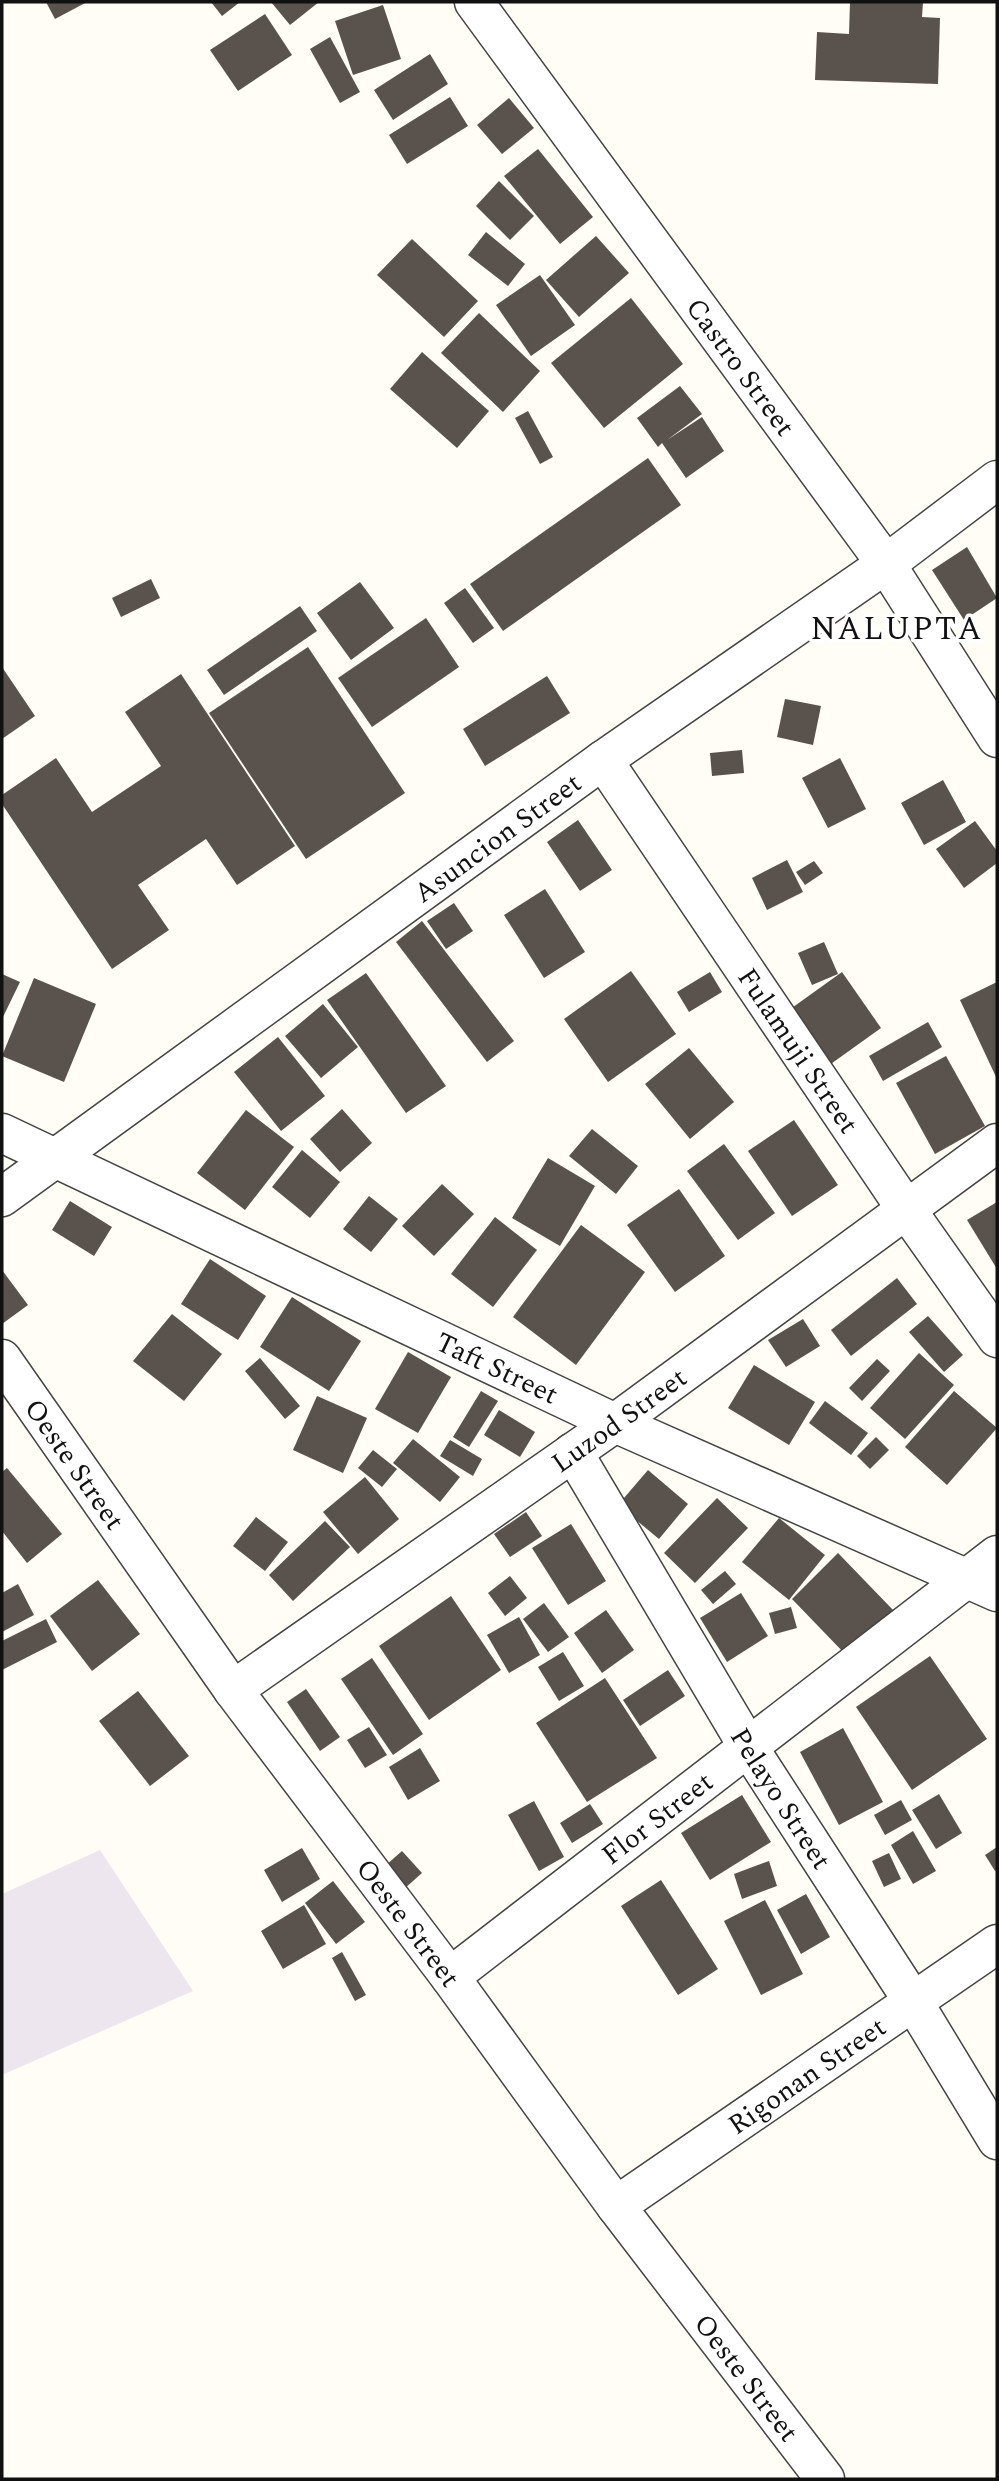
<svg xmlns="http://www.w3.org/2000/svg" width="999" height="2481" font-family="Spectral,serif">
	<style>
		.industrial { fill: #eee6ef }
		.building { fill: #5a524d }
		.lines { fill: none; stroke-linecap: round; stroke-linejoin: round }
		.minor-casing { stroke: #444; stroke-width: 41 }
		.minor { stroke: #fff; stroke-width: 38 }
		.labels { text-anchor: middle; stroke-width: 7; stroke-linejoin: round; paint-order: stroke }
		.street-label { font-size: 28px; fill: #111; stroke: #fff }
		.quarter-label { font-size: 32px; letter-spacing: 2px; fill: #111; stroke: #fff }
	</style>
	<rect width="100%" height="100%" fill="#fffdf5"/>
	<path class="industrial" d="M100 1850 193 1991 2 2075V1894Z"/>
	<g class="building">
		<path d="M46 2H87L55 19Z"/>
		<path d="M211 2H240L222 16Z"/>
		<path d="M271 2H319L290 25Z"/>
		<path d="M850 2H923L922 17 940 18 938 84 815 80 817 32 849 34Z"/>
		<path d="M383 5 401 59 353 75 335 21Z"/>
		<path d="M265 14 292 55 238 91 210 50Z"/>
		<path d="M330 37 360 92 340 103 310 49Z"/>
		<path d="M430 54 448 84 393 120 374 90Z"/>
		<path d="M450 97 468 126 407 164 389 135Z"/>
		<path d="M509 98 534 128 502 154 477 125Z"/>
		<path d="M538 149 593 217 560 244 504 176Z"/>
		<path d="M499 181 534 216 510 240 476 206Z"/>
		<path d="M486 232 525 264 508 286 468 255Z"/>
		<path d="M596 236 629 273 579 317 546 280Z"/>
		<path d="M412 239 478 301 444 337 377 275Z"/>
		<path d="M540 275 575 325 531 356 496 305Z"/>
		<path d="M631 298 683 364 604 428 551 363Z"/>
		<path d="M479 313 540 371 503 412 441 353Z"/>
		<path d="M422 352 489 411 457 448 390 389Z"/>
		<path d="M680 386 702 414 667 440 702 417 724 451 686 478 662 443 658 447 637 418Z"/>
		<path d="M528 411 553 457 540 464 515 418Z"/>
		<path d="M648 458 681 505 503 631 470 584Z"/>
		<path d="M967 547 997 598 964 620 932 570Z"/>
		<path d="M151 579 160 598 121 617 112 598Z"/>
		<path d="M360 582 394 628 351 660 317 613Z"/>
		<path d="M465 588 494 628 473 643 444 603Z"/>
		<path d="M300 606 317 631 224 695 207 670Z"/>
		<path d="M426 618 459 667 372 727 338 678Z"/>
		<path d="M308 647 405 793 306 859 209 713Z"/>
		<path d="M2 667 35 716 2 739Z"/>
		<path d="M181 674 295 846 237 885 206 839 138 885 169 930 112 969 2 804V795L56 758 92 812 161 766 125 712Z"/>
		<path d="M547 676 570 713 485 766 463 729Z"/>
		<path d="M785 699 821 706 813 745 777 737Z"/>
		<path d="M742 750 744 773 712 776 710 753Z"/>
		<path d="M840 758 866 809 828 828 802 778Z"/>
		<path d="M943 780 966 822 924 845 901 803Z"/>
		<path d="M578 820 612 870 580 891 547 842Z"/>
		<path d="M975 821 997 851V863L964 888 936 849Z"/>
		<path d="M787 860 803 892 767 910 752 878Z"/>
		<path d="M814 861 823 873 805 885 796 872Z"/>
		<path d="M545 889 585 952 544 978 504 915Z"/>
		<path d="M454 903 473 931 446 949 427 921Z"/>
		<path d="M422 921 514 1041 487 1062 396 942Z"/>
		<path d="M824 942 838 974 812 985 798 953Z"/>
		<path d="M631 971 676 1034 608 1082 564 1019Z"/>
		<path d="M710 972 722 992 689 1012 677 992Z"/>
		<path d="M842 972 881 1028 821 1071 782 1015Z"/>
		<path d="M366 973 446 1086 406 1113 327 1000Z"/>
		<path d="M2 974 20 982 2 1019Z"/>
		<path d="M34 978 96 1004 64 1082 2 1056Z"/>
		<path d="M997 982V1079L960 1000Z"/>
		<path d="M323 1004 358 1047 321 1078 285 1036Z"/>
		<path d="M928 1022 942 1047 883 1081 869 1056Z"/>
		<path d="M278 1037 325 1096 281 1131 234 1072Z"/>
		<path d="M689 1048 734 1102 690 1139 645 1084Z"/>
		<path d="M946 1056 985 1126 935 1154 896 1083Z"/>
		<path d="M342 1109 372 1143 340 1172 310 1139Z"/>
		<path d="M246 1110 294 1147 245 1210 197 1173Z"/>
		<path d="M794 1120 838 1185 792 1216 748 1151Z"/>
		<path d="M592 1129 638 1166 616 1194 569 1156Z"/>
		<path d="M724 1144 775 1213 738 1240 687 1171Z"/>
		<path d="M302 1150 340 1182 310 1218 272 1187Z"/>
		<path d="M548 1158 595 1186 560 1246 512 1218Z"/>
		<path d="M442 1184 474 1214 434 1256 402 1226Z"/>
		<path d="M679 1189 725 1256 675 1292 627 1225Z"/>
		<path d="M369 1196 398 1219 371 1252 343 1229Z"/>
		<path d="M70 1201 112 1227 94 1256 52 1230Z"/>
		<path d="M997 1202V1269L967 1220Z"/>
		<path d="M495 1217 537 1250 493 1307 451 1274Z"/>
		<path d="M581 1225 645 1272 576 1365 513 1317Z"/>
		<path d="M210 1259 266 1296 238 1340 181 1304Z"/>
		<path d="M2 1270 28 1305 2 1324Z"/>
		<path d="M897 1278 917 1304 851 1356 831 1330Z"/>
		<path d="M292 1297 361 1341 329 1391 260 1347Z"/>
		<path d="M172 1314 222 1354 184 1401 133 1361Z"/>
		<path d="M928 1316 963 1355 944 1372 909 1332Z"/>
		<path d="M803 1319 820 1346 786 1367 768 1340Z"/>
		<path d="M408 1352 451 1377 418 1433 375 1409Z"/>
		<path d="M919 1353 954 1385 905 1439 870 1408Z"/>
		<path d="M260 1358 300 1406 285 1419 245 1371Z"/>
		<path d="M877 1359 890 1371 862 1401 849 1388Z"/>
		<path d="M754 1365 815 1402 789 1445 728 1408Z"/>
		<path d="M481 1391 498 1401 469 1447 453 1437Z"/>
		<path d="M954 1391 997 1428 947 1485 905 1447Z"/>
		<path d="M317 1396 367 1418 343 1473 293 1450Z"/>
		<path d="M825 1401 868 1433 851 1455 809 1423Z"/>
		<path d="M499 1410 535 1432 520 1457 484 1435Z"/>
		<path d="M876 1437 889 1450 870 1469 857 1456Z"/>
		<path d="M413 1439 460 1477 440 1502 393 1463Z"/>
		<path d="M450 1440 482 1459 473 1476 440 1456Z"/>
		<path d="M373 1450 397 1469 382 1487 358 1468Z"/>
		<path d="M7 1468 62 1534 27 1563 2 1531V1472Z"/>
		<path d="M648 1470 688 1504 659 1539 618 1505Z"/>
		<path d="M365 1477 399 1519 358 1554 323 1512Z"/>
		<path d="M717 1498 748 1528 695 1583 664 1553Z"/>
		<path d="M526 1512 542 1536 510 1557 494 1534Z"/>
		<path d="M256 1517 288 1542 265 1571 233 1546Z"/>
		<path d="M779 1518 825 1555 789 1600 742 1562Z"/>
		<path d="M325 1521 350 1547 293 1601 269 1575Z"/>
		<path d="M571 1524 606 1581 568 1605 532 1548Z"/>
		<path d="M838 1553 894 1611 847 1656 792 1599Z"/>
		<path d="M725 1571 736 1584 713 1604 701 1590Z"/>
		<path d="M510 1576 527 1598 505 1616 488 1593Z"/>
		<path d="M98 1580 140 1634 92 1671 50 1616Z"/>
		<path d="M18 1584 34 1615 2 1632V1593Z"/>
		<path d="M741 1593 768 1636 727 1662 700 1618Z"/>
		<path d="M451 1596 501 1670 429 1720 379 1646Z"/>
		<path d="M544 1603 569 1637 548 1652 523 1619Z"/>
		<path d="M791 1607 797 1628 775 1634 769 1613Z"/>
		<path d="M606 1610 634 1650 602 1673 574 1633Z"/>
		<path d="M519 1617 540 1655 509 1673 487 1635Z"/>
		<path d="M46 1619 57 1642 2 1670V1641Z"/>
		<path d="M563 1652 584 1686 559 1701 538 1667Z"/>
		<path d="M930 1656 987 1739 912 1790 856 1707Z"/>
		<path d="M372 1658 423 1734 393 1755 341 1679Z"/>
		<path d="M668 1670 685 1696 640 1726 623 1700Z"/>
		<path d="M605 1678 657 1758 587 1802 536 1723Z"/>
		<path d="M306 1689 340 1737 320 1751 287 1702Z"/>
		<path d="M138 1691 189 1756 150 1786 99 1721Z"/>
		<path d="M369 1727 387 1755 365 1768 347 1740Z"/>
		<path d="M843 1728 883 1802 839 1825 800 1752Z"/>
		<path d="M420 1748 440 1781 408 1800 389 1767Z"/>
		<path d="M939 1794 962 1833 936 1849 912 1810Z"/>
		<path d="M742 1795 771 1842 710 1880 681 1833Z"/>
		<path d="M901 1800 912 1820 885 1835 874 1815Z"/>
		<path d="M534 1801 564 1857 539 1871 508 1815Z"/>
		<path d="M590 1804 603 1824 572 1843 560 1823Z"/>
		<path d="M913 1831 936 1871 913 1884 891 1845Z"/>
		<path d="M997 1847V1870L995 1871 985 1855Z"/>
		<path d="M302 1848 320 1879 282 1902 264 1870Z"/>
		<path d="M402 1851 422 1873 404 1889 385 1866Z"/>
		<path d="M889 1853 901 1879 884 1887 872 1861Z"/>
		<path d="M769 1861 777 1886 742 1899 734 1874Z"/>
		<path d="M661 1880 718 1969 678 1995 621 1906Z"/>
		<path d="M333 1881 365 1922 336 1944 305 1903Z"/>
		<path d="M806 1894 830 1937 801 1954 777 1910Z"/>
		<path d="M765 1900 803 1974 761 1995 724 1921Z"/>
		<path d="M304 1905 326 1944 283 1969 261 1931Z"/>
		<path d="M342 1952 366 1995 355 2001 332 1958Z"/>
	</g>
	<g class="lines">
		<defs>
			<g id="minor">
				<path id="s1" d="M474 2 886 564 997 738"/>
				<path id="s2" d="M603 760 906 1209 997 1338"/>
				<path id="s3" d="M2 1133 615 1423 997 1592"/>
				<path id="s4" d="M2 1197 603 760 886 564 997 480"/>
				<path id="s5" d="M2 1359 233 1690 450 1977 616 2206 825 2479"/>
				<path id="s6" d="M573 1452 747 1745 914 2003 997 2140"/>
				<path id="s7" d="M233 1690 615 1423 997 1143"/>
				<path id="s8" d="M450 1977 997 1555"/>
				<path id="s9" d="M616 2206 997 1944"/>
			</g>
		</defs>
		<use href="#minor" class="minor-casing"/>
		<use href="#minor" class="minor"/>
	</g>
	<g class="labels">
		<g class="street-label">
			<text dy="10" stroke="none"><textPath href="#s1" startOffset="452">Castro Street</textPath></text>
			<text dy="10" stroke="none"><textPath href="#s4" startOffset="612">Asuncion Street</textPath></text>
			<text dy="10" stroke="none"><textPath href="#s2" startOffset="350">Fulamuji Street</textPath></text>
			<text dy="10" stroke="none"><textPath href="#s3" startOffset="548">Taft Street</textPath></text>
			<text dy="10" stroke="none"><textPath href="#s7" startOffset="471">Luzod Street</textPath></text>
			<text dy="10" stroke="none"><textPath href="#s5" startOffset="128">Oeste Street</textPath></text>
			<text dy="10" stroke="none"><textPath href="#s6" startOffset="404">Pelayo Street</textPath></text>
			<text dy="10" stroke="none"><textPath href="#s8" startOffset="261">Flor Street</textPath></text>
			<text dy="10" stroke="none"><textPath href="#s5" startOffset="695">Oeste Street</textPath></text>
			<text dy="10" stroke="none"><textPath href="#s9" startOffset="231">Rigonan Street</textPath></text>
			<text dy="10" stroke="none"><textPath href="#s5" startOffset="1262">Oeste Street</textPath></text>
		</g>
		<g class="quarter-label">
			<text x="897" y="639">NALUPTA</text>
		</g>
	</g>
	<rect width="999" height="2481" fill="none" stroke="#111111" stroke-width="7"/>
</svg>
